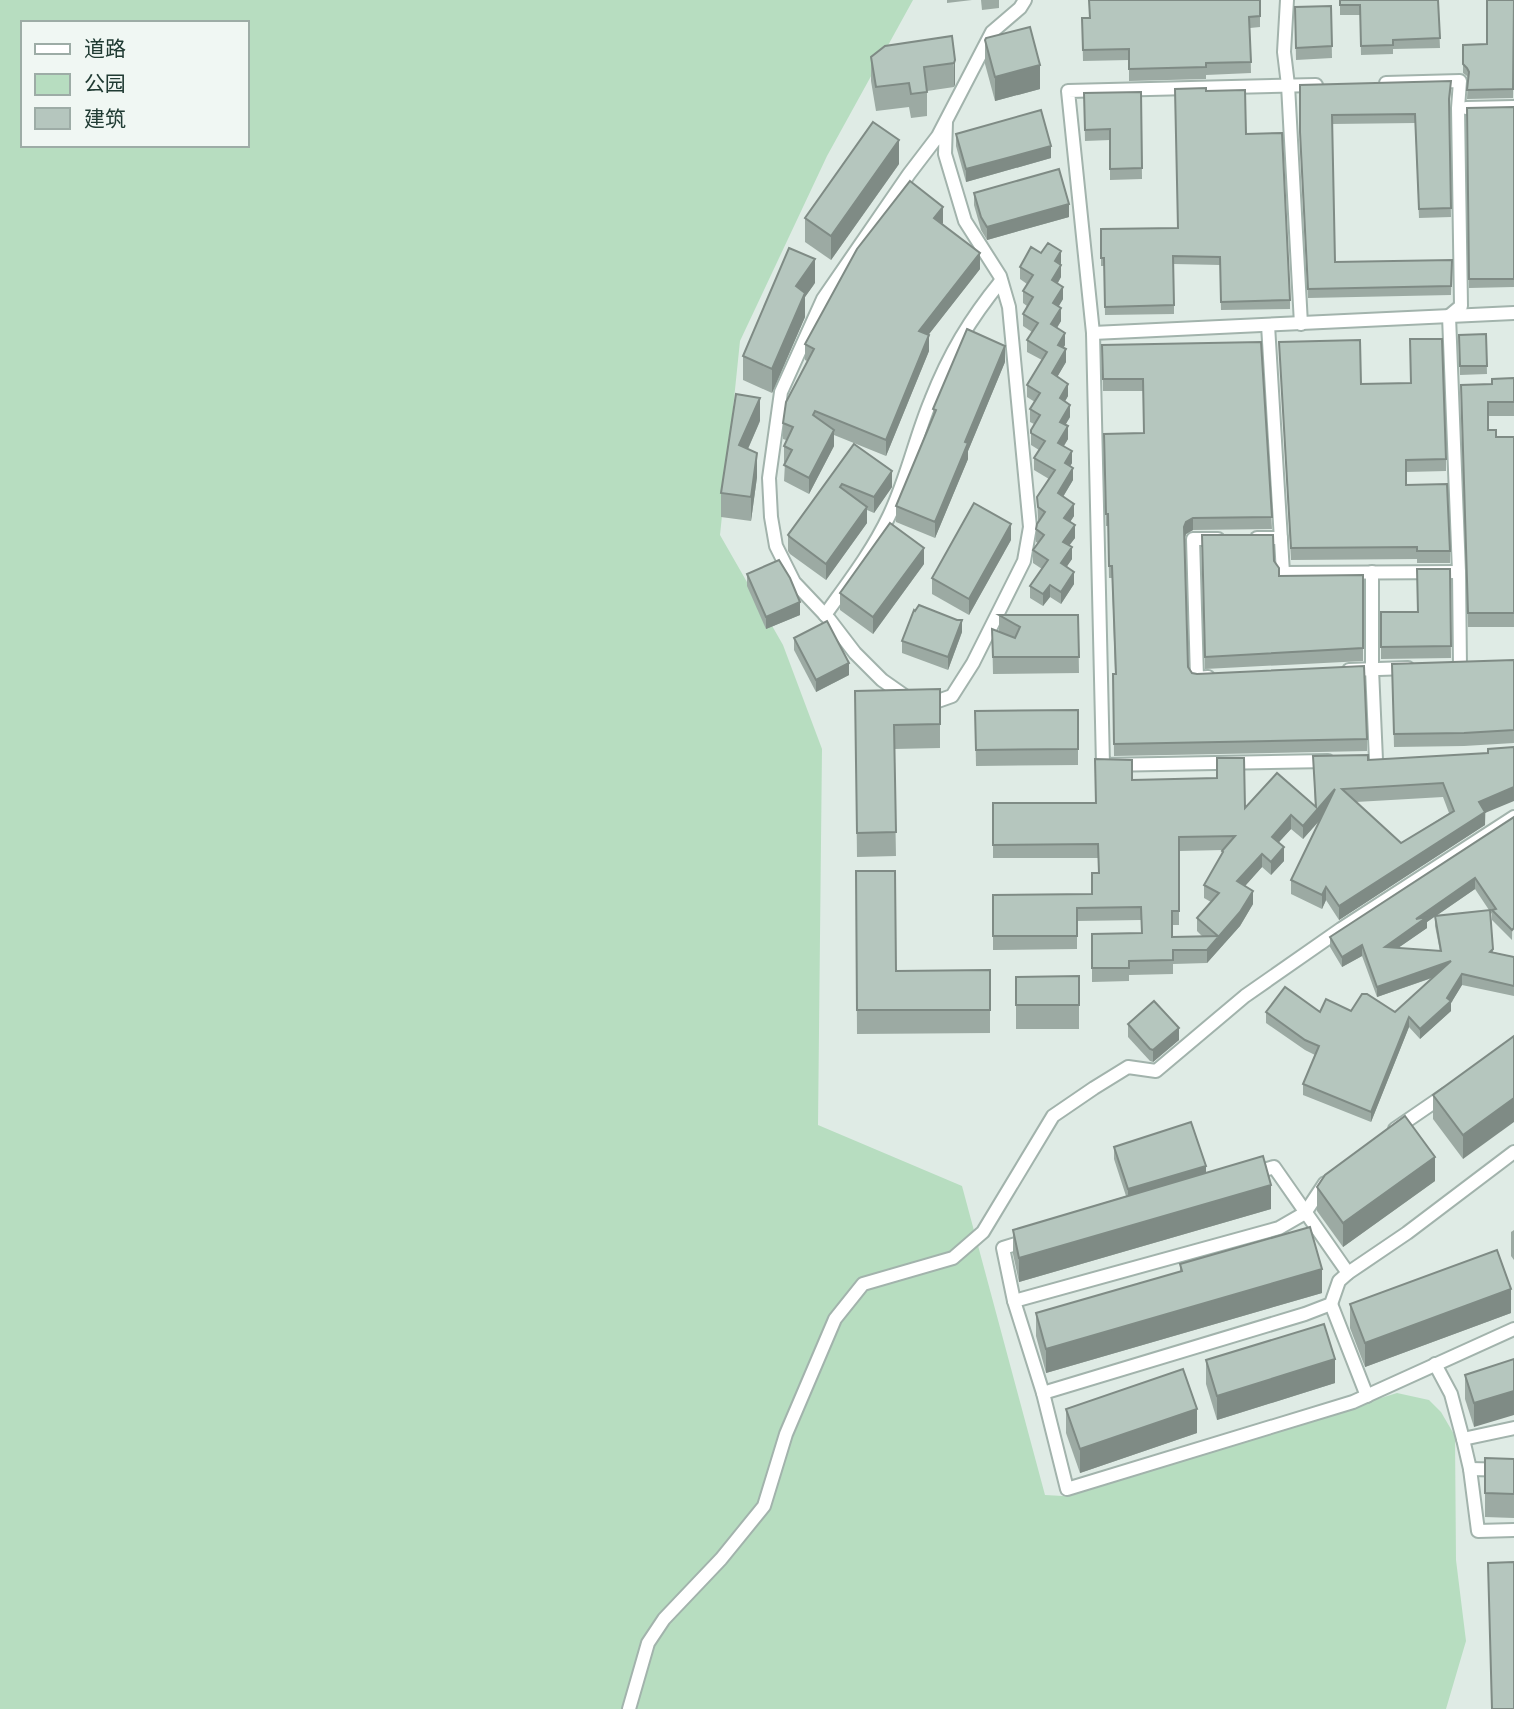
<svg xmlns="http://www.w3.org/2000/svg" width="1514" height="1709" font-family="'Exo 2','Noto Sans SC',sans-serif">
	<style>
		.green { fill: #b7ddc0; fill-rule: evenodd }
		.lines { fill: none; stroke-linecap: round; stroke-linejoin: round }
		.minor-casing { stroke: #a2b3ac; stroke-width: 16 }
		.minor { stroke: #fff; stroke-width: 12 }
		.wall { fill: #9caaa3; fill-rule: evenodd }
		.shaded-wall { fill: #7f8b85 }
		.building { fill: #b5c6be; stroke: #7f8b85; stroke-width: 2; fill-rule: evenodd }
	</style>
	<rect width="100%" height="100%" fill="#dfebe5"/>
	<path class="green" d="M0 0H913L827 156 740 341 720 535 783 645 822 749 818 1125 962 1186 1045 1495 1063 1496 1397 1393 1429 1400 1441 1412 1455 1436 1456 1560 1466 1641 1446 1709H0ZM23 23H247V145H23Z"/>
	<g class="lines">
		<defs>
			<g id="minor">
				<path d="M1287 0 1284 52 1288 85 1301 324"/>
				<path d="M1386 83 1460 81 1458 108 1461 306 1449 316"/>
				<path d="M1316 85 1068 91 1093 333 1103 765 1328 761"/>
				<path d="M1466 108 1514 107"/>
				<path d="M946 122 945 154 965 221 1000 276 1009 307 1030 527 1024 561 973 663 952 696 935 702 912 701 882 680 855 653 829 619 794 582 776 546 771 517 769 478 781 392 823 299 909 174 938 136 992 32 1020 8 1025 0"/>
				<path d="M1449 316 1459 572 1460 667"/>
				<path d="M1268 325 1283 573 1459 572"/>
				<path d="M1093 333 1514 313"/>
				<path d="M1257 538H1281"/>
				<path d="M1372 572V669L1376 760"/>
				<path d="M825 615C847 584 872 552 889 516 907 479 915 438 931 400 949 354 970 319 1001 281"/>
				<path d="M1349 670 1408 668"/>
				<path d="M1208 677 1197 678 1193 539H1218"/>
				<path d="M1395 1129 1446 1094"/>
				<path d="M1251 1174 1274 1167 1348 1273"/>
				<path d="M1029 1240 1003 1248 1014 1301 1043 1393 1067 1489 1353 1402 1514 1329"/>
				<path d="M1014 1301 1279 1228 1305 1213 1325 1183"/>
				<path d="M1331 1304 1367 1396"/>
				<path d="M1435 1364 1451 1394 1463 1439 1470 1469 1478 1531 1514 1530"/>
				<path d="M1043 1393 1305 1314 1331 1304 1339 1281 1348 1273 1407 1233 1514 1152"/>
				<path d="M1463 1439 1514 1428"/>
				<path d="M1470 1469 1514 1470"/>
				<path d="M629 1709 648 1643 664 1619 721 1559 764 1506 786 1434 835 1319 863 1284 953 1258 983 1232 1053 1116 1094 1088 1128 1067 1156 1071 1245 996 1341 929 1514 817"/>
			</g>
		</defs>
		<use href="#minor" class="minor-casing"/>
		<use href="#minor" class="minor"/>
	</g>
	<g class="wall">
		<path d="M947 0H972L947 3Z"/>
		<path d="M981 0H999V8L982 10Z"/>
		<path d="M1260 0V27L1250 28 1251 73 1206 75V79L1129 81V60L1083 61 1082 18Z"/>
		<path d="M1340 0H1438L1440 48 1393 49V54L1361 55 1360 15H1340Z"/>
		<path d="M1514 0 1513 98 1467 99 1468 79 1467 76 1463 73V45L1487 44Z"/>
		<path d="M1331 6 1332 58 1296 60 1295 7Z"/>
		<path d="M952 36 955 84 954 87 927 91V116L911 118 909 107 876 111 871 81V57Z"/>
		<path d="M985 40 1040 89 995 101 985 64Z"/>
		<path d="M1300 85 1451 90 1449 107 1451 217 1419 218 1415 123 1332 124 1335 262 1452 260 1451 295 1308 298 1300 141Z"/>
		<path d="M1206 91 1246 134 1290 300V309L1221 310 1220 265 1174 264V314L1105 315 1104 266H1101V229L1177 228Z"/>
		<path d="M1141 92 1142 179 1110 180V140L1085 141 1084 93Z"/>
		<path d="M1514 107V287L1469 288 1467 108Z"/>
		<path d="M956 134 1051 158 966 182 956 146Z"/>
		<path d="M899 164 831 260 805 242V218Z"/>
		<path d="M974 193 1069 217 987 240 981 230 974 205Z"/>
		<path d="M943 223 942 224 980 269 928 335 929 351 886 456 834 435V446L809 494 784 481 785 463 784 462V446L786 440 783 439V423L807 361 805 360V344Z"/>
		<path d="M1041 253 1061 263V277L1058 283 1063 299 1058 307 1061 321 1057 328 1065 345 1063 348 1066 362 1057 377 1068 396 1065 401 1070 417 1065 425 1068 439 1064 446 1072 463 1070 466 1073 480 1063 497 1074 516 1070 522 1075 538 1069 545 1072 559 1067 566 1074 584 1061 604 1050 597 1043 606 1030 598V586L1042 569 1033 563V550L1038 543 1036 542V529L1039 521 1038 520 1037 497 1049 479 1034 470V458L1039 450 1031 445V430L1034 424 1030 422V409L1035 402 1027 397V385L1042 360 1027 352V340L1032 332 1023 326V314L1027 306 1023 303V291L1027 284 1020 279V267Z"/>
		<path d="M815 283 805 297V317L772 393 743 380V356Z"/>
		<path d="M1486 334 1487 374 1460 375 1459 335Z"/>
		<path d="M1261 342 1272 529 1193 530 1186 534 1185 538 1188 667 1192 673 1367 739V751L1114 756 1113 674H1115L1112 578H1109L1108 526H1106L1104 434 1144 433 1143 391H1103L1102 345Z"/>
		<path d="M1279 342 1361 384 1446 459V471L1406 472V485L1450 551V563H1417V559L1291 560Z"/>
		<path d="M1005 362 968 451V459L935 538 896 522V506L933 416V409Z"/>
		<path d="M1514 378V416H1488V430L1496 437H1514V627H1468L1461 399 1492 384Z"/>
		<path d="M760 421 748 449 757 477 751 521 721 517V493Z"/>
		<path d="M854 444 892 487 874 513 867 510V523L826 580 790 554 788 551V535Z"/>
		<path d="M1202 535 1274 561 1279 576 1363 575V661L1205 669Z"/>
		<path d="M1011 540 969 615 932 594V578Z"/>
		<path d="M924 564 873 634 840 610V593Z"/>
		<path d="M1450 569 1451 658 1381 659V612H1418Z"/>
		<path d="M747 574 800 615 766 629 747 586Z"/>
		<path d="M999 615H1078L1079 673 993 674 992 629 999 631Z"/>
		<path d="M962 632 948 670 902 653V641Z"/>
		<path d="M794 638 849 675 816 692 794 650Z"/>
		<path d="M1514 660V743L1464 746 1394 747 1392 664Z"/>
		<path d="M940 689V748L894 749 896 856 857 857 855 691Z"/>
		<path d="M1078 710V765L976 766 975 711Z"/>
		<path d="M1488 753 1485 825 1339 920 1326 900 1322 909 1291 894V880L1320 820 1303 839 1291 829 1278 842 1284 861 1271 875 1262 867 1245 886 1253 904 1240 926 1207 963 1173 964V974L1129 975V981L1092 982V934L1141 933V920L1077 921V949L993 950V895L1092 894 1099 873 1098 858H993V803H1096L1132 780 1245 808 1315 807 1313 756 1368 760ZM1443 797 1449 813 1401 843 1356 802ZM1223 850 1222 855 1204 885V898L1211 902 1197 918V931L1203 937H1172V925H1179V851Z"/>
		<path d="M1514 817 1512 940 1492 920V914L1490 911 1493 952 1514 957V996L1462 985 1451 1003V1011L1420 1039 1409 1027 1371 1122 1303 1095V1084L1315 1055 1305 1050 1266 1023V1012L1351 1011 1395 1012 1432 978 1377 997 1362 956 1342 967 1330 947V937ZM1475 889 1489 910 1436 916ZM1435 916V926L1440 951 1398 948 1427 928V922Z"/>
		<path d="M856 871 896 971 990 970V1033L857 1034Z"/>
		<path d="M1079 976V1029H1016V977Z"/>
		<path d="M1128 1024 1179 1040 1153 1062 1150 1061 1128 1037Z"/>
		<path d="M1514 1036 1463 1159 1433 1119V1095Z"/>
		<path d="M1114 1147 1206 1173 1271 1209 1019 1282 1013 1254V1230L1126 1196 1114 1159Z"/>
		<path d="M1435 1181 1343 1247 1317 1211V1187Z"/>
		<path d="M1514 1230V1260L1511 1256V1232Z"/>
		<path d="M1180 1264 1322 1293 1046 1373 1036 1336V1313L1180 1272Z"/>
		<path d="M1350 1304 1511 1313 1365 1367 1350 1328Z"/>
		<path d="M1514 1359 1474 1427 1465 1399V1375Z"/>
		<path d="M1206 1360 1335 1383 1217 1420 1206 1384Z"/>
		<path d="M1066 1409 1197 1433 1080 1473 1066 1433Z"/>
		<path d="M1485 1458 1514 1459V1518L1485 1517Z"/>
	</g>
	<g class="shaded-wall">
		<path d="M955 60V84L954 87V63Z"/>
		<path d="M1040 65V89L995 101V77Z"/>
		<path d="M899 140V164L831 260V236Z"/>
		<path d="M1051 146V158L966 182V169Z"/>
		<path d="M1069 204V217L987 240V227Z"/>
		<path d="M943 207V223L934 234V218Z"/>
		<path d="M1061 251V263L1055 274V261Z"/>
		<path d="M980 253V269L919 347V331Z"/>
		<path d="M815 259V283L805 297V317L772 393V369L796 286Z"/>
		<path d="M1061 265V277L1052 292V280Z"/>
		<path d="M1063 287V299L1053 316V303Z"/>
		<path d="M1061 308V321L1051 337V324Z"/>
		<path d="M1065 333V345L1058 357V345Z"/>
		<path d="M929 335V351L886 456V440Z"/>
		<path d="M1005 346V362L968 451V459L935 538V522L965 442Z"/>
		<path d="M1066 349V362L1052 386V373Z"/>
		<path d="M1068 384V396L1060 410V398Z"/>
		<path d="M760 398V421L739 469V445Z"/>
		<path d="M1070 405V417L1060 434V422Z"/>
		<path d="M1068 426V439L1058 455V443Z"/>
		<path d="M834 430V446L809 494V478Z"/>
		<path d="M1072 451V463L1065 475V463Z"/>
		<path d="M757 453V477L751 521V497Z"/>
		<path d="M1073 468V480L1058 505V493Z"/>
		<path d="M892 471V487L874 513V497Z"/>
		<path d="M1074 504V516L1064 531V518Z"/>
		<path d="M867 507V523L826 580V564Z"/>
		<path d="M1193 518V530L1186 534 1184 539V527L1186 522Z"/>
		<path d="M1011 524V540L969 615V599Z"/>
		<path d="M1075 525V538L1063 554V542Z"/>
		<path d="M1072 547V559L1061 575V563Z"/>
		<path d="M924 548V564L873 634V617Z"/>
		<path d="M1074 572V584L1061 604V592Z"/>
		<path d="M1050 585V597L1043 606V594Z"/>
		<path d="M800 602V615L766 629V617Z"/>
		<path d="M962 620V632L948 670V657Z"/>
		<path d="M849 663V675L816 692V680Z"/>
		<path d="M1514 787V801L1485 813V825L1339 920V906L1479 802Z"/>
		<path d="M1335 789V803L1303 839V826Z"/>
		<path d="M1291 815V829L1272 850V837Z"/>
		<path d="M1284 847V861L1271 875V862Z"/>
		<path d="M1262 854V867L1237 895V881Z"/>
		<path d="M1475 878V889L1427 922V928L1385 957V947L1416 919Z"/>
		<path d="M1326 887V900L1322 909V895Z"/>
		<path d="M1253 891V904L1240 926 1207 963V950Z"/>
		<path d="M1362 945V956L1342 967V957Z"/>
		<path d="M1451 961V971L1377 997V987Z"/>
		<path d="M1462 974V985L1451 1003V1011L1420 1039V1029L1447 998Z"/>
		<path d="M1409 1017V1027L1371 1122V1112Z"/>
		<path d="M1179 1028V1040L1153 1062V1050Z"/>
		<path d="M1514 1098V1122L1463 1159V1135Z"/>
		<path d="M1435 1157V1181L1343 1247V1223Z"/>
		<path d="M1206 1166V1178L1128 1202V1189Z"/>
		<path d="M1271 1185V1209L1019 1282V1258Z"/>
		<path d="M1322 1269V1293L1046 1373V1349Z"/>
		<path d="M1511 1289V1313L1365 1367V1343Z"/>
		<path d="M1335 1359V1383L1217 1420V1396Z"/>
		<path d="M1514 1391V1415L1474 1427V1403Z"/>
		<path d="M1197 1409V1433L1080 1473V1449Z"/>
	</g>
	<g class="building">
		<path d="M1089 0H1260V16L1249 17 1251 62 1206 63V67L1129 69V49L1083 50 1082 18H1090Z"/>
		<path d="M1340 0H1438L1440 38 1393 40V45L1361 46 1360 5H1340Z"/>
		<path d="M1487 0H1514L1513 89 1467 90 1469 72 1467 68 1463 64V45L1487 44Z"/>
		<path d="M1331 6 1332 46 1296 48 1295 7Z"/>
		<path d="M1030 27 1040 65 995 77 985 40 986 38Z"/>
		<path d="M952 36 955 60 954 63 924 67 927 92 911 94 909 83 876 87 871 57 885 46Z"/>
		<path d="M1451 81 1449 99 1451 208 1419 209 1415 114 1332 115 1335 262 1452 260 1451 286 1308 289 1300 132V85Z"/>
		<path d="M1206 88V91L1245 90 1246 134 1282 133 1290 300 1221 302 1220 257 1173 256 1174 305 1105 307 1104 258H1101V229L1178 228 1175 89Z"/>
		<path d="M1141 92 1142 168 1110 169V129L1085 130 1084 93Z"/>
		<path d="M1514 107V279H1469L1467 108Z"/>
		<path d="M1041 110 1051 146 966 169 956 134Z"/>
		<path d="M873 122 899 140 831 236 805 218Z"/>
		<path d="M1059 169 1069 204 987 227 981 217 974 193Z"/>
		<path d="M910 181 943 207 934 218 980 253 919 331 929 335 886 440 815 411 813 415 834 430 809 478 784 465 792 450 784 446 793 427 783 423 786 402 814 349 805 344 857 249Z"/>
		<path d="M1048 243 1061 251 1055 261 1061 265 1052 280 1063 287 1053 303 1061 308 1051 324 1065 333 1058 345 1066 349 1052 373 1068 384 1060 398 1070 405 1060 422 1068 426 1058 443 1072 451 1065 463 1073 468 1058 493 1074 504 1064 518 1075 525 1063 542 1072 547 1061 563 1074 572 1061 592 1050 585 1043 594 1030 586 1048 560 1033 550 1044 535 1036 529 1037 524 1045 512 1038 507 1037 497 1055 470 1034 458 1045 441 1031 433V430L1040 415 1030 409 1040 393 1027 385 1047 352 1027 340 1038 323 1023 314 1033 297 1023 291 1033 275 1020 267 1031 247 1041 253Z"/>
		<path d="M789 248 815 259 796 286 805 293 772 369 743 356Z"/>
		<path d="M967 329 1005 346 965 442 968 443 935 522 896 506 936 410 933 409Z"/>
		<path d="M1486 334 1487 366H1460L1459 335Z"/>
		<path d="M1410 339H1442L1446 459 1406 460V485L1447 484 1450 551H1417V547L1291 548 1279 342 1360 340 1361 384 1411 383Z"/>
		<path d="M1261 342 1272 517 1193 518 1186 522 1184 527 1188 667 1192 673 1197 674 1364 666 1367 739 1114 744 1113 674H1116L1112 566H1109L1108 514H1106L1104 434 1144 433 1143 379H1103L1102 345Z"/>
		<path d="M1514 378V402H1488V430H1496V437H1514V613H1468L1461 385 1492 384V379Z"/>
		<path d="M736 394 760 398 739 445 757 453 751 497 721 493Z"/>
		<path d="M854 444 892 471 874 497 842 484 840 487 867 507 826 564 790 537 788 535Z"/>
		<path d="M974 503 1011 524 969 599 932 578Z"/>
		<path d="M890 523 924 548 873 617 840 593Z"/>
		<path d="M1202 535H1273L1274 561 1279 568V576L1363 575V648L1205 657Z"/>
		<path d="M779 560 790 578 800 602 766 617 747 574Z"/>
		<path d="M1417 569H1450L1451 646 1381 647V612H1418Z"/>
		<path d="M919 605 957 620H962L948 657 902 641 914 610 915 611Z"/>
		<path d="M999 615H1078L1079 657H993L992 629 1015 638 1020 627Z"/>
		<path d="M827 621 849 663 816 680 794 638Z"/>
		<path d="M1514 660V730L1464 733 1394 734 1392 664Z"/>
		<path d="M940 689V724L894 725 896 832 857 833 855 691Z"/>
		<path d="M1078 710V749L976 750 975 711Z"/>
		<path d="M1514 747V787L1479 802 1485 812 1339 906 1326 887 1322 895 1291 880 1335 789 1303 826 1291 815 1272 837 1284 847 1271 862 1262 854 1237 881 1253 891 1240 912 1207 950H1173V960L1129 961V968H1092V934L1142 933 1141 907 1077 908V936H993V895L1092 894V873H1099L1098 844 993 845V803H1096L1095 759 1132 760V780L1217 778V758H1244L1245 808 1277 773 1316 807 1313 756 1368 755V760L1488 753V749ZM1443 783 1454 811 1401 843 1342 789ZM1235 836 1222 851 1223 852 1204 885 1219 893 1197 918 1218 936 1172 937V911H1179V837Z"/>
		<path d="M1514 817V928L1512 930 1492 910 1496 909 1475 878 1416 919 1427 917 1385 947 1441 951 1435 916 1490 910 1493 949 1490 952 1514 957V986L1462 974 1447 998 1451 1001 1420 1029 1409 1017 1371 1112 1303 1084 1319 1046 1305 1040 1266 1012 1285 987 1320 1012 1326 999 1351 1011 1362 994H1367L1395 1012 1451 961 1377 987 1362 945 1342 957 1330 937Z"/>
		<path d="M856 871H895L896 971 990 970V1010H857Z"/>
		<path d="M1079 976V1005H1016V977Z"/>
		<path d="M1154 1001 1179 1028 1153 1050 1150 1049 1128 1024Z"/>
		<path d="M1514 1036V1098L1463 1135 1433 1095Z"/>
		<path d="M1405 1116 1435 1157 1343 1223 1317 1187 1325 1175Z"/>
		<path d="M1191 1122 1206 1166 1128 1189 1114 1147Z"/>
		<path d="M1263 1156 1271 1185 1019 1258 1013 1230Z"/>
		<path d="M1310 1227 1322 1269 1046 1349 1036 1313 1182 1271 1180 1264Z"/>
		<path d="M1497 1250 1511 1289 1365 1343 1350 1304Z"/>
		<path d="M1324 1324 1335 1359 1217 1396 1206 1360Z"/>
		<path d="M1514 1359V1391L1474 1403 1465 1375Z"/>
		<path d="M1183 1369 1197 1409 1080 1449 1066 1409Z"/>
		<path d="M1485 1458 1514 1459V1494L1485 1493Z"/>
		<path d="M1514 1562V1709H1492L1488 1563Z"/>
	</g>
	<rect x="21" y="21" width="228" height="126" fill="#f0f7f3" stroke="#9daca6" stroke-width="2"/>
	<rect x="35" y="44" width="35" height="10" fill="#ffffff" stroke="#9daca6" stroke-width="2"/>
	<text x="84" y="56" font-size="21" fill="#203b33">道路</text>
	<rect x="35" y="74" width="35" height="21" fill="#b7ddc0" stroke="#9daca6" stroke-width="2"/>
	<text x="84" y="91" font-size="21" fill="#203b33">公园</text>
	<rect x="35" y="108" width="35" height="21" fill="#b5c6be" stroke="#9daca6" stroke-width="2"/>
	<text x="84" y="126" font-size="21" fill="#203b33">建筑</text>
</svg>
